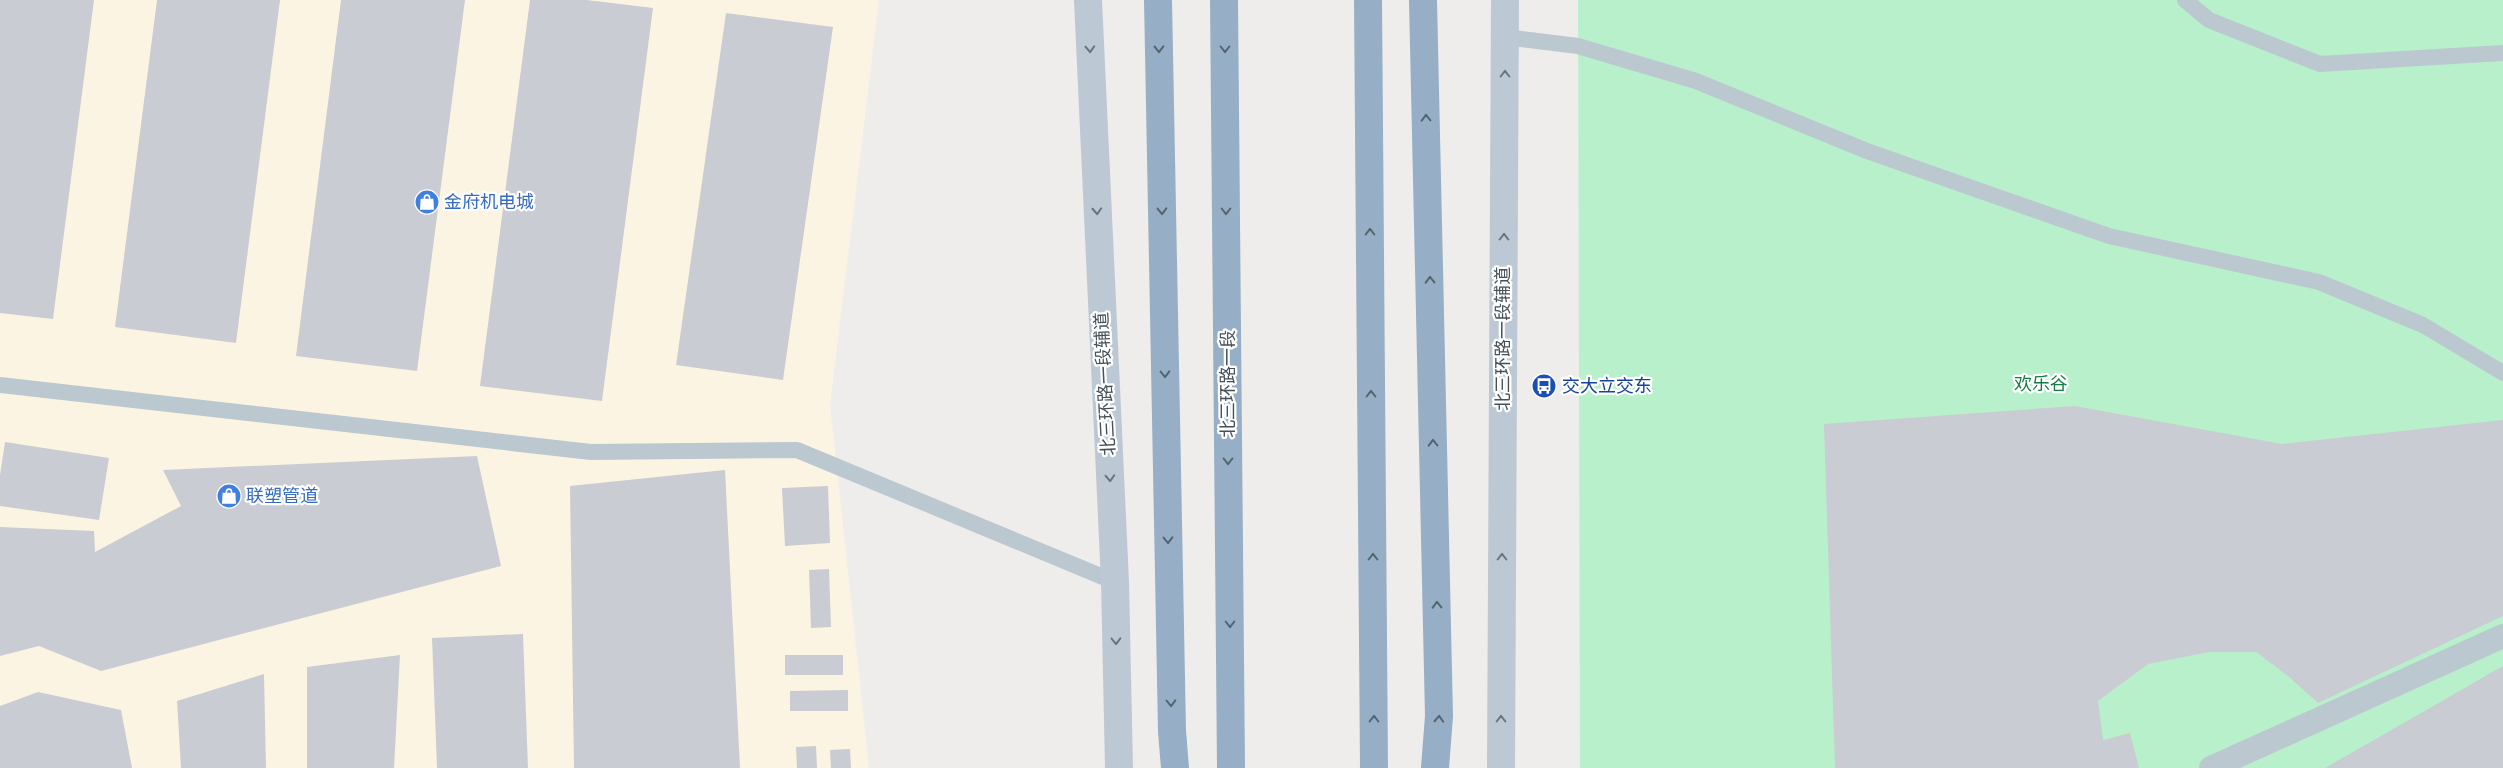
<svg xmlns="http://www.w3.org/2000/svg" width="2503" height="768" font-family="'Roboto Condensed','Noto Sans SC',sans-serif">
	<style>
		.commercial { fill: #fcf4e3 }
		.green { fill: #b8f0cb }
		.building { fill: #c9ccd2 }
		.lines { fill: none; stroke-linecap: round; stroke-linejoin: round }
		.service { stroke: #bcc8d0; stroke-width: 16 }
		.pedestrian { stroke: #bcc8d0; stroke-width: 24 }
		.secondary { stroke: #bcc9d4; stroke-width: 28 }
		.trunk { stroke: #96afc6; stroke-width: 28 }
		.oneway { stroke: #68757f }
		.oneway2 { stroke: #546470 }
		.labels { text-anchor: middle; stroke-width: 4.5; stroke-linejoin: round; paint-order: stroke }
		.shop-label { font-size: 18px; fill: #366cbe; stroke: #fff; text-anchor: start }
		.street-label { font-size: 18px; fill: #44515a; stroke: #fff }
		.park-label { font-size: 18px; fill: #137d44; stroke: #fff }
		.transit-label { font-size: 18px; fill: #164399; stroke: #fff; text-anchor: start }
	</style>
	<rect width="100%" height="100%" fill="#efecec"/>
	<path class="commercial" d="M0 0H879L830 404 869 768H0Z"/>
	<path class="green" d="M1578 0H2503V768H1580Z"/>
	<g class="building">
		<path d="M0 0H94L53 319 0 313Z"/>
		<path d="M157 0H280L236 343 115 327Z"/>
		<path d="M341 0H465L417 371 296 356Z"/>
		<path d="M530 0H587L653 8 602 401 480 386Z"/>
		<path d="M726 13 833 27 783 380 676 365Z"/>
		<path d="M2075 406 2282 444 2503 420V616L2318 703 2288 676 2256 652H2209L2148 664 2098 701 2103 740 2130 733 2139 768H1835L1824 424Z"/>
		<path d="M5 442 109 458 99 520 0 506V475Z"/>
		<path d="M477 456 501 566 101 671 39 646 0 656V527L94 531 95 552 181 506 163 470Z"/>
		<path d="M725 470 740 768H574L570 486Z"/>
		<path d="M828 486 830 543 785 546 782 488Z"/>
		<path d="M829 569 831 627 811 628 809 570Z"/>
		<path d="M523 634 528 768H437L432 638Z"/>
		<path d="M400 655 394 768H307V667Z"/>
		<rect x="785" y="655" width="58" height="20"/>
		<path d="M2503 666V768H2325Z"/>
		<path d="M264 674 266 768H181L177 701Z"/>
		<path d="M848 690V711H790V691Z"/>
		<path d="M38 692 121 710 132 768H0V706Z"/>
		<path d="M816 746 817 768H797L796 747Z"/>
		<path d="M850 749 851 768H831L830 750Z"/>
	</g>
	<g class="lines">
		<g class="service">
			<path d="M2185 0 2209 20 2320 64 2503 53"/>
			<path d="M1505 37 1578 46 1696 81 1867 151 2109 236 2319 282 2423 325 2503 373"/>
			<path d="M0 385 591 452 797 450 1115 582"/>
		</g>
		<path class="pedestrian" d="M2211 768 2503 636"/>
		<g class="secondary">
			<path d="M1088 0 1115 582 1119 768"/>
			<path d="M1501 768 1505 0"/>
		</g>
		<g class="trunk">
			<path d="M1158 0 1172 731 1175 768"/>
			<path d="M1224 0 1231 768"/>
			<path d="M1368 0 1374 768"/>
			<path d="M1423 0 1439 716 1435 768"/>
		</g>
	</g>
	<defs><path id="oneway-chevron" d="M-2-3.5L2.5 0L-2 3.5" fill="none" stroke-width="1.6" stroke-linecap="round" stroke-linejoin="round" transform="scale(1.25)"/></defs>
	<g class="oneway">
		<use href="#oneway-chevron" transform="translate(1090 49) rotate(87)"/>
		<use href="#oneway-chevron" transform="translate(1505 74) rotate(-90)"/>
		<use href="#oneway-chevron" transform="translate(1097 211) rotate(87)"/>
		<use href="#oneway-chevron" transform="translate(1504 237) rotate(-90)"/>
		<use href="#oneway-chevron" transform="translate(1110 478) rotate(87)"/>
		<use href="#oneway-chevron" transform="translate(1502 557) rotate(-90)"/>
		<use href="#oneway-chevron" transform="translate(1116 641) rotate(89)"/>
		<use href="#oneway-chevron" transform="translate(1501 719) rotate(-90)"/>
	</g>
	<g class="oneway2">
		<use href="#oneway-chevron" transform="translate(1159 49) rotate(89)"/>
		<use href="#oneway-chevron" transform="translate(1225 49) rotate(90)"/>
		<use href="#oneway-chevron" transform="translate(1426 118) rotate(-91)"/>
		<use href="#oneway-chevron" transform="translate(1162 211) rotate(89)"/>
		<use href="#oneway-chevron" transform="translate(1226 211) rotate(90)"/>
		<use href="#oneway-chevron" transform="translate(1370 232) rotate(-90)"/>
		<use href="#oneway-chevron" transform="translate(1430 280) rotate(-91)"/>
		<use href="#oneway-chevron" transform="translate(1165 374) rotate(89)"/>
		<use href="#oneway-chevron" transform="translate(1371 394) rotate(-90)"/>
		<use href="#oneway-chevron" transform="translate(1433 443) rotate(-91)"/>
		<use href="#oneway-chevron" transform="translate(1228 461) rotate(90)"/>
		<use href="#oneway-chevron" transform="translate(1168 540) rotate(89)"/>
		<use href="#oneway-chevron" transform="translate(1373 557) rotate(-90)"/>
		<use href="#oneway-chevron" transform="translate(1437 605) rotate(-91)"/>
		<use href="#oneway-chevron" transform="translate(1230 624) rotate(90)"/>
		<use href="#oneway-chevron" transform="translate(1171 703) rotate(89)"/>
		<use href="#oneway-chevron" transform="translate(1374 719) rotate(-90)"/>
		<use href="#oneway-chevron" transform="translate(1439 719) rotate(-87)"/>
	</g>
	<defs>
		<symbol id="shop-disc" viewBox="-11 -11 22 22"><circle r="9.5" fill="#3f7fe0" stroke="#fff"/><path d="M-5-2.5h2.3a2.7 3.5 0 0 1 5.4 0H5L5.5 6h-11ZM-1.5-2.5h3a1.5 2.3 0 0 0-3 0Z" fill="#fff"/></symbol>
		<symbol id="bus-disc" viewBox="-11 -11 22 22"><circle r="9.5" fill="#1a4fb4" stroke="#fff"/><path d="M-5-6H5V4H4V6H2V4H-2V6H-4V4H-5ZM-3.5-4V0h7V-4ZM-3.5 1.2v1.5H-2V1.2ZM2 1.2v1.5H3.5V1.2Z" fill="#fff"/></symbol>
	</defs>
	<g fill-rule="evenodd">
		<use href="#shop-disc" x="413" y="188" width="28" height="28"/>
		<use href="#bus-disc" x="1530" y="372" width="28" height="28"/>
		<use href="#shop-disc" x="215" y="482" width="28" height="28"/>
	</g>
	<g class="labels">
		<g class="shop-label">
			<text x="444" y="208">金府机电城</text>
			<text x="246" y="502">联塑管道</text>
		</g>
		<g class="street-label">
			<text transform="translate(1503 339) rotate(-90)" y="6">北三环路一段辅道</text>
			<text transform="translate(1105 384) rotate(-93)" y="6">北三环路一段辅道</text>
			<text transform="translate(1228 384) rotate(-90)" y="6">北三环路一段</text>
		</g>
		<g class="park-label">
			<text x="2041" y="390">欢乐谷</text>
		</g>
		<g class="transit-label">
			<text x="1562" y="392">交大立交东</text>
		</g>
	</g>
</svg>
